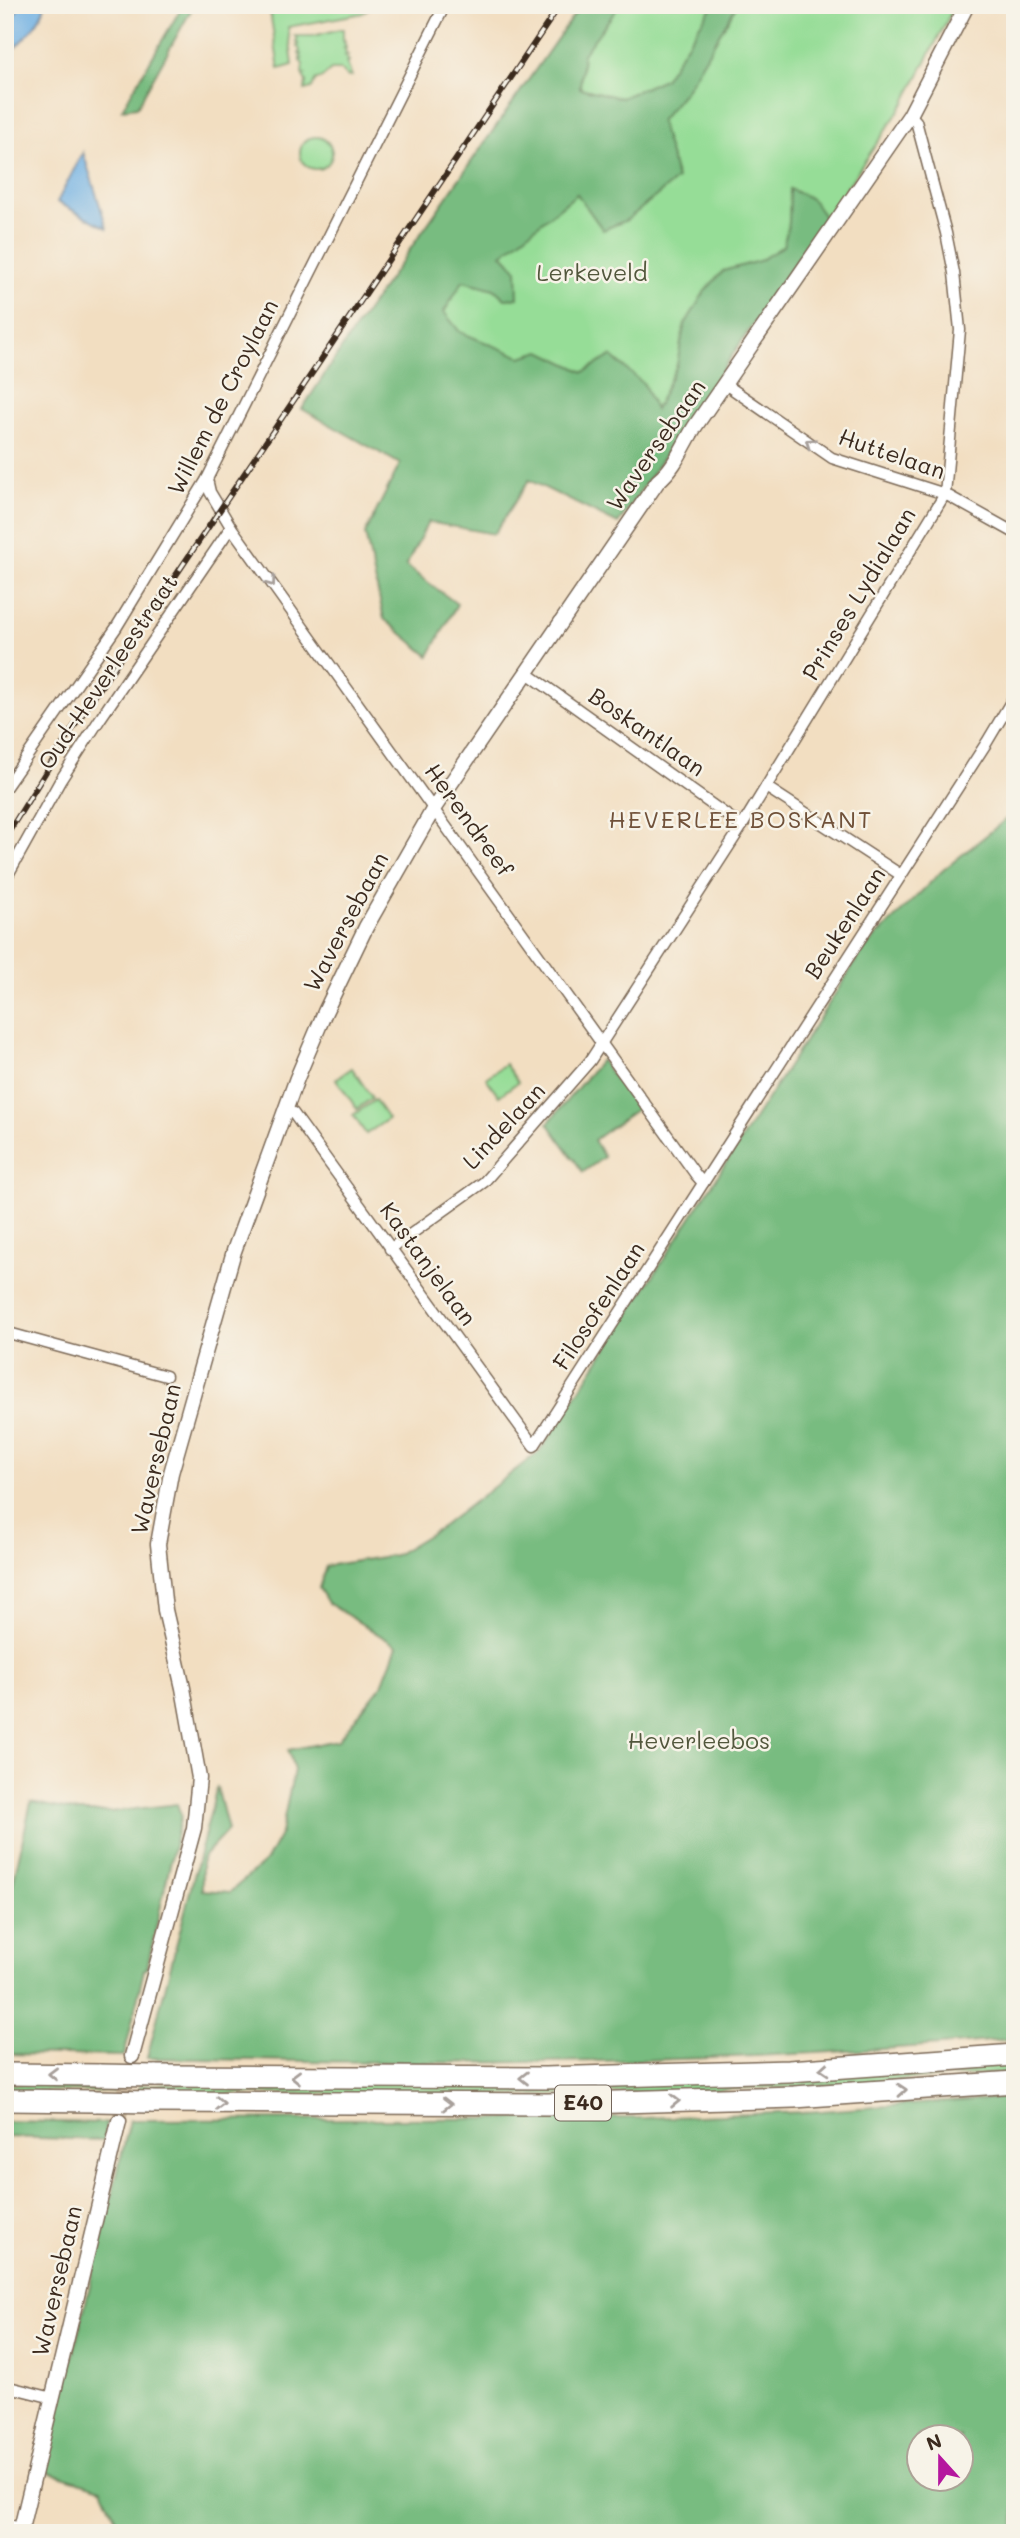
<svg xmlns="http://www.w3.org/2000/svg" width="1020" height="2538" font-family="Mali,sans-serif">
	<style>
		.green { fill: #96dd97; stroke: #68845a; stroke-width: 2 }
		.forest { fill: #78bc80; stroke: #5a734f; stroke-width: 2; fill-rule: evenodd }
		.water { fill: #6fb0e3; stroke: #556d80; stroke-width: 2 }
		.lines { fill: none; stroke-linecap: round; stroke-linejoin: round }
		.tertiary-tunnel { stroke: #cdbaa0; stroke-width: 14; stroke-dasharray: 14 7; stroke-linecap: butt }
		.minor-casing { stroke: #7b6957; stroke-width: 13 }
		.tertiary-casing { stroke: #7b6957; stroke-width: 17 }
		.motorway-casing { stroke: #7b6957; stroke-width: 24 }
		.minor { stroke: #fff; stroke-width: 10 }
		.tertiary { stroke: #fff; stroke-width: 14 }
		.motorway { stroke: #fff; stroke-width: 21 }
		.rail-casing { stroke: #3b2a1e; stroke-width: 6 }
		.rail { stroke: #f7f3e8; stroke-width: 3.5; stroke-dasharray: 10; stroke-linecap: butt }
		.motorway-bridge-casing { stroke: #7b6957; stroke-width: 24; stroke-linecap: butt }
		.motorway-bridge { stroke: #fff; stroke-width: 21 }
		.oneway { stroke: #a79f9a }
		.labels { text-anchor: middle; stroke-width: 5; stroke-linejoin: round; paint-order: stroke }
		.shield { fill: #f7f3e8; stroke: #73665b; stroke-width: 2 }
		.shield-label { font-size: 21px; font-weight: bold; fill: #3b2a1e }
		.park-label { font-size: 23px; fill: #52573c; stroke: #f7f3e8 }
		.street-label { font-size: 23px; fill: #3b2a1e; stroke: #f7f3e8 }
		.neighbourhood-label { font-size: 24px; letter-spacing: 2px; fill: #705139; stroke: #f7f3e8 }
	</style>
	<rect width="100%" height="100%" fill="#f7f3e8"/>
	<filter id="ink" filterUnits="userSpaceOnUse"><feTurbulence type="fractalNoise" baseFrequency=".0143" numOctaves="2"/><feDisplacementMap in="SourceGraphic" scale="14" xChannelSelector="R" yChannelSelector="G"/><feConvolveMatrix kernelMatrix="1 2 1 2 8 2 1 2 1" color-interpolation-filters="sRGB"/></filter>
	<filter id="wash" filterUnits="userSpaceOnUse"><feTurbulence type="fractalNoise" baseFrequency=".00686" numOctaves="4" result="noise"/><feDisplacementMap in="SourceGraphic" scale="28" xChannelSelector="R" yChannelSelector="G"/><feGaussianBlur stdDeviation="1.57" result="paint"/><feColorMatrix in="noise" values="0 0 0 0 0 0 0 0 0 0 0 0 0 0 0 0 0 1.4 0 .05"/><feComposite in="paint" operator="in"/></filter>
	<g filter="url(#wash)">
		<rect width="100%" height="100%" fill="#f2dec1"/>
		<g class="green">
			<path d="M269 5H372L363 13 288 27 293 65 279 69Z"/>
			<path d="M581 5H955L905 102 640 491 353 331Z"/>
			<path d="M340 29H343V38L345 41H343L346 46 344 48H346L345 53 348 55 345 56 349 61 346 62 352 76 348 77 341 70H331L322 78 315 81 312 88 305 90 306 81 303 76 305 74H302L303 64 300 61 302 59H300L301 54H299L300 50 297 46 299 45 296 41 298 39 295 36H313Z"/>
			<circle cx="316" cy="153" r="16"/>
			<path d="M505 1064 518 1082 499 1096 486 1078Z"/>
			<path d="M352 1068 372 1098 357 1109 336 1079Z"/>
			<path d="M375 1100 388 1119 366 1134 353 1115Z"/>
			<path d="M1015 2065V2072L793 2087 548 2095 139 2093V2085Z"/>
			<path d="M5 2084 116 2085 115 2092 5 2090Z"/>
		</g>
		<g class="forest">
			<path d="M183 5H194L137 107 122 109Z"/>
			<path d="M581 5H620L583 54 580 88 621 98 664 79 713 5H737L686 90 660 121 677 179 627 220 603 230 577 194 502 254 517 270 518 298 505 299 494 289 463 281 444 312 460 332 521 357 541 351 584 372 611 356 644 384 655 410 677 365 684 326 705 291 723 271 759 261 783 246 789 223 790 189 812 199 825 218 618 524 529 480 494 534 428 522 406 566 457 604 429 656 384 619 365 534 400 464 302 409 353 331Z"/>
			<path d="M1015 812V2039C851 2053 687 2061 523 2062 397 2064 272 2060 147 2058L217 1787 228 1830 202 1858V1890L230 1892 265 1862 281 1833 294 1770 288 1750 338 1740 382 1685 397 1646 328 1603 319 1588 326 1566 395 1555 443 1526 540 1451 864 949 942 871Z"/>
			<path d="M601 1060 637 1109 594 1140 604 1157 583 1172 548 1123Z"/>
			<path d="M31 1802 79 1812H110L177 1804 181 1815 147 1968 144 1970 124 2056 5 2054V1919Z"/>
			<path d="M1015 2097V2533H122L102 2488 45 2471 130 2120 646 2118 806 2112ZM960 2436V2478H918V2436Z"/>
			<path d="M5 2121 107 2123 104 2140 5 2137Z"/>
		</g>
		<g class="water">
			<path d="M21 5H45C40 26 20 42 5 57V29Z"/>
			<path d="M83 152 107 228 57 202Z"/>
		</g>
	</g>
	<g filter="url(#ink)">
		<g class="lines">
			<path class="tertiary-tunnel" d="M119 2121 130 2067"/>
			<defs>
				<g id="minor">
					<path d="M725 384 832 458 945 494 1015 533"/>
					<path d="M207 479 210 492 231 527 696 1175 703 1183"/>
					<path d="M527 673 742 826"/>
					<path d="M766 787 901 875"/>
					<path d="M5 788 116 628 207 479 445 5"/>
					<path d="M5 880 60 781 100 719 231 527"/>
					<path d="M285 1109 293 1113 534 1446 987 742 1015 695"/>
					<path d="M390 1249 484 1182 590 1061 742 826 945 494 960 330 954 273 946 233 916 121 910 115"/>
					<path d="M5 1332 166 1376"/>
					<path d="M5 2386 53 2398"/>
					<path d="M5 2524 21 2528"/>
				</g>
				<g id="tertiary">
					<path d="M132 2056 194 1828 199 1778 183 1688 165 1610 158 1544 171 1473 234 1251 297 1078 325 1012 366 927 434 808 658 481C676 467 684 443 696 425L910 115 967 5"/>
					<path d="M20 2533 119 2121"/>
				</g>
				<g id="motorway">
					<path d="M5 2074 100 2075"/>
					<path d="M155 2076 545 2078 789 2071 1015 2055"/>
					<path d="M5 2100 96 2101"/>
					<path d="M151 2102 548 2104 794 2097 1015 2082"/>
				</g>
			</defs>
			<use href="#minor" class="minor-casing"/>
			<use href="#tertiary" class="tertiary-casing"/>
			<use href="#motorway" class="motorway-casing"/>
			<use href="#minor" class="minor"/>
			<use href="#tertiary" class="tertiary"/>
			<use href="#motorway" class="motorway"/>
			<defs>
				<path id="rail" d="M5 838 69 734 560 5"/>
			</defs>
			<use href="#rail" class="rail-casing"/>
			<use href="#rail" class="rail"/>
			<defs>
				<g id="motorway-bridge">
					<path d="M100 2075 155 2076"/>
					<path d="M96 2101 151 2102"/>
				</g>
			</defs>
			<use href="#motorway-bridge" class="motorway-bridge-casing"/>
			<use href="#motorway-bridge" class="motorway-bridge"/>
		</g>
		<defs><path id="oneway-chevron" d="M-2-3.5L2.5 0L-2 3.5" fill="none" stroke-width="1.6" stroke-linecap="round" stroke-linejoin="round" transform="scale(1.75)"/></defs>
		<g class="oneway">
			<use href="#oneway-chevron" transform="translate(810 443) rotate(-145)"/>
			<use href="#oneway-chevron" transform="translate(271 582) rotate(54)"/>
			<use href="#oneway-chevron" transform="translate(824 2069) rotate(176)"/>
			<use href="#oneway-chevron" transform="translate(53 2074) rotate(-179)"/>
			<use href="#oneway-chevron" transform="translate(296 2077) rotate(-179)"/>
			<use href="#oneway-chevron" transform="translate(524 2078) rotate(180)"/>
			<use href="#oneway-chevron" transform="translate(902 2090) rotate(-4)"/>
			<use href="#oneway-chevron" transform="translate(675 2101) rotate(-1)"/>
			<use href="#oneway-chevron" transform="translate(220 2103) rotate(1)"/>
			<use href="#oneway-chevron" transform="translate(447 2104)"/>
		</g>
	</g>
	<g class="labels">
		<rect class="shield" x="555" y="2085.5" width="56" height="35" rx="5"/>
		<g class="shield-label">
			<text x="583" y="2110">E40</text>
		</g>
		<g class="park-label">
			<text x="592" y="281">Lerkeveld</text>
			<text x="699" y="1749">Heverleebos</text>
		</g>
		<g class="street-label">
			<text transform="translate(223 397) rotate(-63)" y="8">Willem de Croylaan</text>
			<text transform="translate(656 445) rotate(-55)" y="8">Waversebaan</text>
			<text transform="translate(892 454) rotate(19)" y="8">Huttelaan</text>
			<text transform="translate(859 594) rotate(-59)" y="8">Prinses Lydialaan</text>
			<text transform="translate(108 672) rotate(-56)" y="8">Oud-Heverleestraat</text>
			<text transform="translate(647 732) rotate(35)" y="8">Boskantlaan</text>
			<text transform="translate(469 820) rotate(54)" y="8">Herendreef</text>
			<text transform="translate(346 922) rotate(-62)" y="8">Waversebaan</text>
			<text transform="translate(845 923) rotate(-57)" y="8">Beukenlaan</text>
			<text transform="translate(504 1126) rotate(-47)" y="8">Lindelaan</text>
			<text transform="translate(428 1264) rotate(54)" y="8">Kastanjelaan</text>
			<text transform="translate(599 1306) rotate(-57)" y="8">Filosofenlaan</text>
			<text transform="translate(156 1459) rotate(-77)" y="8">Waversebaan</text>
			<text transform="translate(57 2281) rotate(-77)" y="8">Waversebaan</text>
		</g>
		<g class="neighbourhood-label">
			<text x="741" y="828">HEVERLEE BOSKANT</text>
		</g>
	</g>
	<rect width="1020" height="2538" fill="none" stroke="#f7f3e8" stroke-width="28"/>
	<g transform="translate(940 2458) rotate(339)"><circle r="33" fill="#f7f3e8" stroke="#aca397" stroke-width="2"/>
	<path d="M0-5L12 26L0 18L-12 26Z" fill="#b5179e"/>
	<text y="-10" font-size="19" font-weight="bold" text-anchor="middle" fill="#3b2a1e">N</text>
	</g>
</svg>
